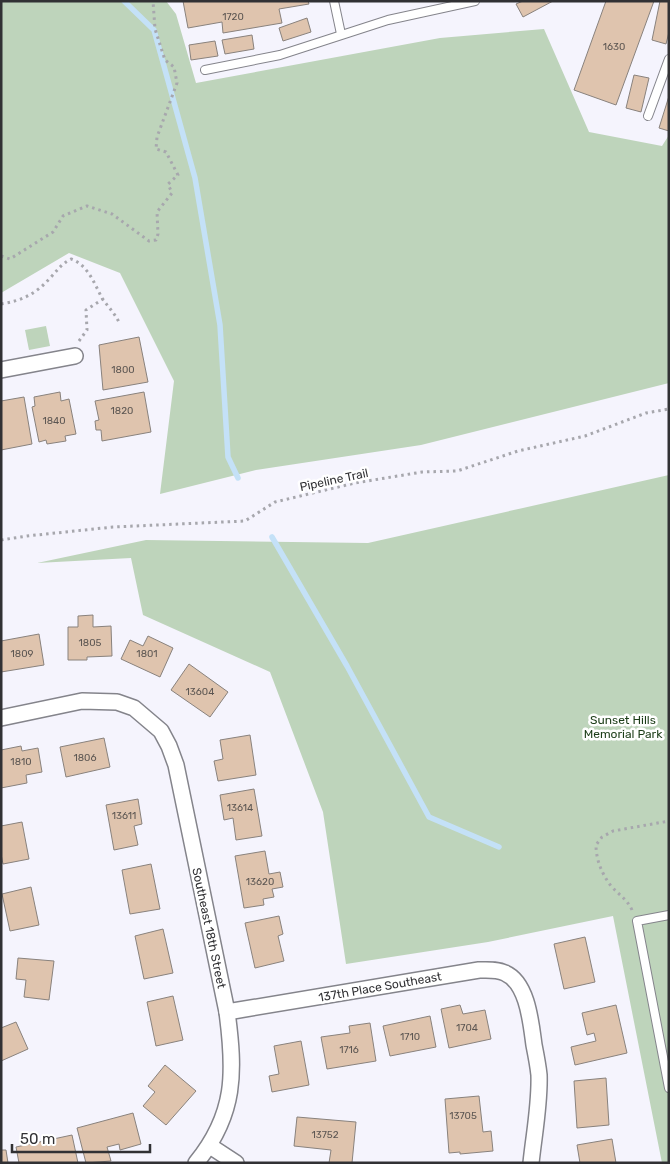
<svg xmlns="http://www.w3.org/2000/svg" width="670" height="1164" font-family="Rubik,sans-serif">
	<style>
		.green { fill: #bed4bb }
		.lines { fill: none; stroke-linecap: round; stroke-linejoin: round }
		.stream { stroke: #c4e1f7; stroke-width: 5.5 }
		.building { fill: #dfc4ae; stroke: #89827d }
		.service-casing { stroke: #84848b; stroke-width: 10 }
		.minor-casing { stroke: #84848b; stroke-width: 18 }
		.path { stroke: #a7a7ad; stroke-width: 3; stroke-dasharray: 2.5 4; stroke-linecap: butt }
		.service { stroke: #fff; stroke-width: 8 }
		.minor { stroke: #fff; stroke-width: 15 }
		.labels { text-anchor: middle; stroke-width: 5; stroke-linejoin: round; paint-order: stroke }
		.number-label { font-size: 10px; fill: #5c5652 }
		.street-label { font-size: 12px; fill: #313134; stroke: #fff }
		.park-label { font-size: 12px; fill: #1c3d18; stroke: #fff }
	</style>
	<rect width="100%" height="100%" fill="#f5f4fd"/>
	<g class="green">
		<path d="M1 1H166L176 14 196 83 440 38 544 29 589 132 662 146 669 135V383L421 445 256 470 160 494 174 381 120 273 69 253 1 293Z"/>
		<path d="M46 326 50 346 29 350 25 330Z"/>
		<path d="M669 475V1163H662L613 916 488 942 346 964 323 812 270 672 143 615 131 558 37 563 146 540 368 543Z"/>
	</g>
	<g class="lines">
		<g class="stream">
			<path d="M124 1 154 30 195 178 220 325 228 457 238 478"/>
			<path d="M272 537 347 666 429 817 499 847"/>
		</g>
	</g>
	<g class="building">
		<path d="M183 1H308L309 4 279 9 282 23 223 33 222 22 188 28Z"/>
		<path d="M523 1H553L523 17 516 4Z"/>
		<path d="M606 1H654L616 105 574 90Z"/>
		<path d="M660 1H669V32L666 44 652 40Z"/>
		<path d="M307 18 311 32 283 41 279 28Z"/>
		<path d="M252 35 254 49 225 54 222 40Z"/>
		<path d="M215 41 218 56 191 60 189 45Z"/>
		<path d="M634 75 649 78 641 112 626 108Z"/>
		<path d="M669 96V131L659 128Z"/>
		<path d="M139 337 148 382 103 390 99 345Z"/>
		<path d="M60 392 61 401 69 399 76 434 65 436 66 441 47 444 46 440 39 442 32 407 35 406 34 397Z"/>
		<path d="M144 392 151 432 102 441 101 430H96L95 421 99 420 95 401Z"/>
		<path d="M24 397 32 444 1 450V401Z"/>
		<path d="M93 615V627L111 626 112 656 87 657V660H68V627H78V616Z"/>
		<path d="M39 634 44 665 1 672V641Z"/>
		<path d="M148 636 173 648 160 677 121 659 130 640 143 646Z"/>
		<path d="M189 664 228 692 210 717 171 690Z"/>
		<path d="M250 735 256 775 218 781 214 761 223 759 220 740Z"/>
		<path d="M104 738 110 767 66 777 60 747Z"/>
		<path d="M21 746 22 751 38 748 42 772 26 775 27 783 1 788V750Z"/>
		<path d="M254 789 262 836 236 840 233 818 224 820 220 795Z"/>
		<path d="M138 799 142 824 134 826 138 845 114 850 106 805Z"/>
		<path d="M22 822 29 859 3 864 1 854V826Z"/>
		<path d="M265 851 269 874 280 872 283 887 272 889 274 897 263 899 264 905 244 908 235 856Z"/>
		<path d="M151 864 160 909 130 914 122 870Z"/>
		<path d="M31 887 39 925 10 931 2 894Z"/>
		<path d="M279 916 283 934 278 936 284 961 255 968 245 923Z"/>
		<path d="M163 929 173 973 144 979 135 936Z"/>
		<path d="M585 937 595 982 564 989 554 944Z"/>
		<path d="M18 958 54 961 49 1000 24 997 26 980 16 979Z"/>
		<path d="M173 996 183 1040 156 1046 147 1002Z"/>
		<path d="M460 1005 463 1014 485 1010 491 1039 449 1048 441 1009Z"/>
		<path d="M616 1005 627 1053 575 1065 571 1047 596 1041 594 1033 587 1035 582 1013Z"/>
		<path d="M430 1016 436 1047 390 1056 383 1026Z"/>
		<path d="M16 1022 28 1049 1 1061V1028Z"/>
		<path d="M370 1023 376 1061 327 1069 321 1037 350 1033 349 1026Z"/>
		<path d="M301 1041 309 1085 272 1092 269 1076 279 1074 274 1046Z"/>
		<path d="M165 1065 196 1091 166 1125 143 1106 155 1092 148 1086Z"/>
		<path d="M606 1078 609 1125 577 1128 574 1081Z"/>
		<path d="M479 1096 483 1132 491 1131 493 1151 460 1154V1152L449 1153 445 1099Z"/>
		<path d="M133 1113 141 1144 120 1150 119 1144 107 1147 111 1161 86 1163 77 1128Z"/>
		<path d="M297 1117 356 1122 352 1163H329L331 1150 294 1146Z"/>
		<path d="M72 1135 78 1163H19L16 1147Z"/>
		<path d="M612 1139 616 1163H580L577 1145Z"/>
		<path d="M1 1150H6L8 1163H1Z"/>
	</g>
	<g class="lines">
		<defs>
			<g id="service">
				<path d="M334 1 341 34"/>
				<path d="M205 70 280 55 388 20 475 1"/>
				<path d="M648 116 669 59"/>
				<path d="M669 915 637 921 669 1088"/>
			</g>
			<g id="minor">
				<path d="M1 370 75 356"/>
				<path d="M1 718 82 701 117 702 134 708 161 731 169 746 176 765 227 1012C235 1072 236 1114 196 1163"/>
				<path d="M227 1012 479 970C488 970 497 969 505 973 528 983 531 1024 534 1045 536 1055 538 1065 539 1075 540 1104 534 1134 531 1163"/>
				<path d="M210 1146 236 1163"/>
			</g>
		</defs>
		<use href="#service" class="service-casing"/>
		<use href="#minor" class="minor-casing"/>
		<g class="path">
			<path d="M1 256 10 259 53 232 63 216 87 206 112 214 149 241 156 240 158 234 157 212 172 193 168 184 178 175 166 152 156 149 157 137 177 83 174 67 165 60 155 29 153 1"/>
			<path d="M1 304C21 301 36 294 50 278 57 271 61 264 71 259 88 265 94 283 102 298 108 307 114 312 120 324"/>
			<path d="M79 341 87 330 86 310 103 299"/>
			<path d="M1 540 27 536 113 527 245 521 275 502 355 483 422 472 457 471 518 451 585 436 646 413 669 409"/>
			<path d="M632 910C627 899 619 895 611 886 602 874 596 860 596 845L602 837 613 831 669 821"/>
		</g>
		<use href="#service" class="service"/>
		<use href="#minor" class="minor"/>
	</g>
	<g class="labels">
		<g class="number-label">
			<text x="233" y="20">1720</text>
			<text x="614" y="50">1630</text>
			<text x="123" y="373">1800</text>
			<text x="122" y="414">1820</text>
			<text x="54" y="424">1840</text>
			<text x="90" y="646">1805</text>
			<text x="22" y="657">1809</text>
			<text x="147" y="657">1801</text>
			<text x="200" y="695">13604</text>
			<text x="85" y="761">1806</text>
			<text x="21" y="765">1810</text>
			<text x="240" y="811">13614</text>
			<text x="124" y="819">13611</text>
			<text x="260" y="885">13620</text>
			<text x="467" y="1031">1704</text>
			<text x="410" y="1040">1710</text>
			<text x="349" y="1053">1716</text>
			<text x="463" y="1119">13705</text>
			<text x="325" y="1138">13752</text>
		</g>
		<g class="street-label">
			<text transform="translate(334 480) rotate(-12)" y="4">Pipeline Trail</text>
			<text transform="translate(209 928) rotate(78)" y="4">Southeast 18th Street</text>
			<text transform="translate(380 987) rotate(-10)" y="4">137th Place Southeast</text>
		</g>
		<g class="park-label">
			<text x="623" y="724">Sunset Hills<tspan x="623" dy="14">Memorial Park</tspan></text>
		</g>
	</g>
	<rect width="670" height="1164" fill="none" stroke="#313134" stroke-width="5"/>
	<path d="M12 1144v8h138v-8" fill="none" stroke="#313134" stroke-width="2.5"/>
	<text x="20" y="1144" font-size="15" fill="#313134" stroke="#ffffff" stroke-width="4" paint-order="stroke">50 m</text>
</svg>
